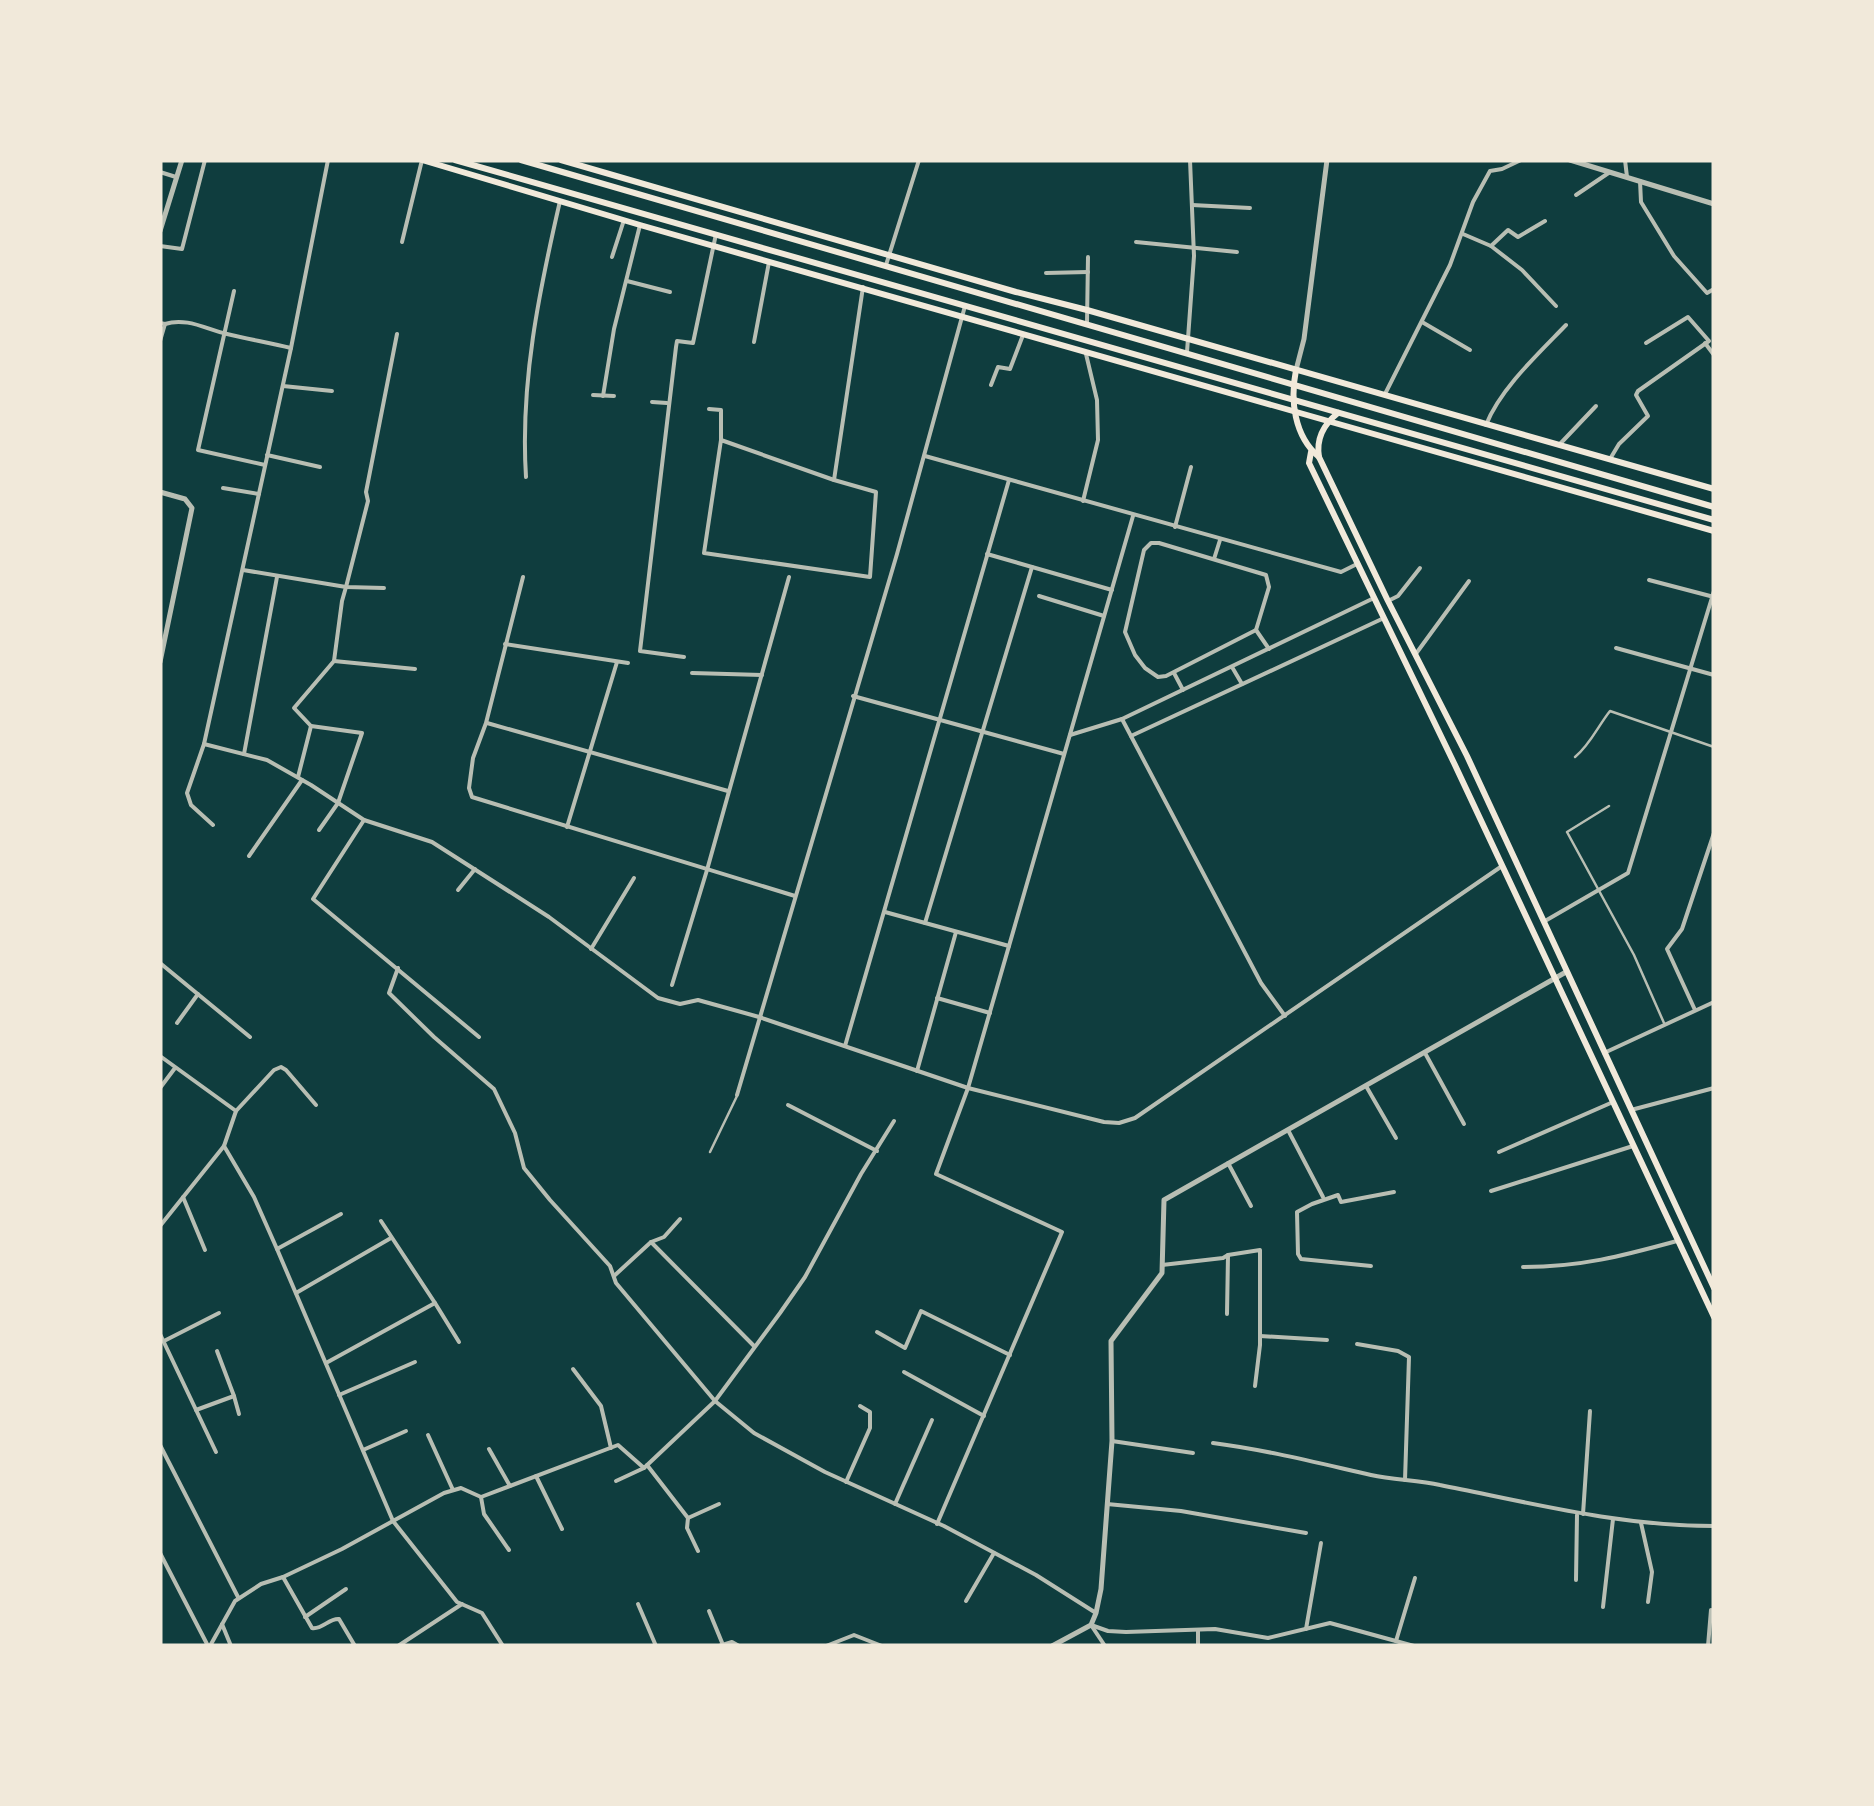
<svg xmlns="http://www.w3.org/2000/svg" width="1874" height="1806" font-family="'Source Serif 4',serif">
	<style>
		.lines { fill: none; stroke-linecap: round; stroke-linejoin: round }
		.service { stroke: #b8beb3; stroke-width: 2.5 }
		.minor { stroke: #b8beb3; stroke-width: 4 }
		.tertiary { stroke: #b8beb3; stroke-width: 5 }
		.secondary { stroke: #f1e9da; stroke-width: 6 }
		.trunk { stroke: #f1e9da; stroke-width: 6 }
	</style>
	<rect width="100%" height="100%" fill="#0f3d3e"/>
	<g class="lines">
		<g class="service">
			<path d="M1575 757C1590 745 1598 726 1610 711L1714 747"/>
			<path d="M1609 806 1567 832 1634 955 1664 1023"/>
			<path d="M710 1152 737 1096"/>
		</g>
		<g class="minor">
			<path d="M328 160 291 348 204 744 267 760 311 785 364 820 432 842 549 917 658 998 680 1004 698 1000 759 1017 968 1088 1104 1122 1119 1123 1135 1118 1502 866"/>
			<path d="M1625 160 1627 177"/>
			<path d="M160 172 176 177"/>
			<path d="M1640 181 1641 202 1674 256 1707 293 1714 289"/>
			<path d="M1576 195 1610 172"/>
			<path d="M1192 205 1250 208"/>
			<path d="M1463 234 1491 246 1508 230 1518 237 1545 221"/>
			<path d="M402 242 422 160"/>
			<path d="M1136 242 1237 252"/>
			<path d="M160 246 182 249 205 160"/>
			<path d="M1491 246 1522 270 1556 306"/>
			<path d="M612 257 624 220"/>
			<path d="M886 265 919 160"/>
			<path d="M1046 273 1088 272"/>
			<path d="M627 281 670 292"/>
			<path d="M234 291 198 450 265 465"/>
			<path d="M1422 322 1470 350"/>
			<path d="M160 323 165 324 160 341"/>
			<path d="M1087 323 1088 257"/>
			<path d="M165 324C186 317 206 329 227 334 248 339 270 343 291 348"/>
			<path d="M754 342 769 262"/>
			<path d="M1705 343 1714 355"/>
			<path d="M1187 352 1194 256 1190 160"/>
			<path d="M991 385 998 367 1010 369 1023 335"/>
			<path d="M283 386 332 391"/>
			<path d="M1385 394 1450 265 1473 202 1490 171 1502 169 1521 160"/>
			<path d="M593 395 614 396"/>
			<path d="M603 396 614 329 640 225"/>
			<path d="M652 402 667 403"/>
			<path d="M709 409 721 410V440L704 553 870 577 876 492 834 480 721 440"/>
			<path d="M1486 425C1500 389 1539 353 1566 325"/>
			<path d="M1559 445 1596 406"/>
			<path d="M267 455 320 467"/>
			<path d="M925 456 1341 572 1357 564"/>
			<path d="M1610 459 1619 444 1648 416 1636 395 1638 391 1709 341 1688 317 1646 343"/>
			<path d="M526 477C520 383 539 292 560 201"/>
			<path d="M834 480 863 287"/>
			<path d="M223 488 259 494"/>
			<path d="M1083 501 1098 440 1097 400 1086 354"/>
			<path d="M1175 527 1191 467"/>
			<path d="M1151 543H1159L1266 575 1269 587 1256 630 1166 676 1158 677 1145 668 1135 655 1125 632 1144 550Z"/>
			<path d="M987 554 1112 590"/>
			<path d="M1214 559 1220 540"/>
			<path d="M243 570 346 587 342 601 334 661 415 669"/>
			<path d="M523 577 486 723 473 758 469 788 472 797 795 896"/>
			<path d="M1649 580 1714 597"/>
			<path d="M384 588 346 587 368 501 366 492 397 334"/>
			<path d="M1039 596 1104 616"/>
			<path d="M1388 601 1398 596 1420 568"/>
			<path d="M1256 630 1269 649"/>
			<path d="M505 644 628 663"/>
			<path d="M1616 648 1714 675"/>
			<path d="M1415 655 1469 581"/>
			<path d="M684 657 640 651 676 347 677 341 693 343 716 234"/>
			<path d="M1232 667 1242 684"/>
			<path d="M692 673 762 675"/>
			<path d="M1174 673 1183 690"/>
			<path d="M853 696 1064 754"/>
			<path d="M1122 719 1261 983 1285 1016"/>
			<path d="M487 723 728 791"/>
			<path d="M311 726 294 708 334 661"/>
			<path d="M1070 735 1122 719 1374 598"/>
			<path d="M1131 736 1384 618"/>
			<path d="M204 744 187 793 191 805 213 825"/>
			<path d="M244 754 277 577"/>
			<path d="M298 777 311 726 362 733 338 803 319 830"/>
			<path d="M364 820 313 899 479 1037"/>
			<path d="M567 827 617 662"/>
			<path d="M249 856 302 780"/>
			<path d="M458 890 475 869"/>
			<path d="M885 912 1009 946"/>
			<path d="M1545 921 1628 873 1714 591"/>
			<path d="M925 923 1032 567"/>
			<path d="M591 949 634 878"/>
			<path d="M160 963 250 1037"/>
			<path d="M398 968 389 993 434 1037 494 1089 515 1133 524 1168 550 1200 610 1266 616 1283 715 1401 754 1433 825 1472 944 1526 1036 1575 1096 1613"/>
			<path d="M672 985 707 870 789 577"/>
			<path d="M937 998 990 1013"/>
			<path d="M1695 1010 1667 949 1682 929 1714 833"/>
			<path d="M177 1023 198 994"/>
			<path d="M845 1046 1009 480"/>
			<path d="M1425 1053 1464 1124"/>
			<path d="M1604 1053 1714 1002"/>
			<path d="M160 1056 236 1111 224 1146 160 1226"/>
			<path d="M917 1071 956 932"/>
			<path d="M1366 1086 1396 1138"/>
			<path d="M160 1088 175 1068"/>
			<path d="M737 1095 897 554 965 306"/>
			<path d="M788 1105 877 1151"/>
			<path d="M1631 1110 1714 1088"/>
			<path d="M236 1111 274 1070 281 1067 286 1070 316 1105"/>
			<path d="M1288 1130 1323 1197"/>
			<path d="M224 1146 254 1197 277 1249 393 1521 457 1602 482 1613 503 1646"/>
			<path d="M1499 1152 1613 1102"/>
			<path d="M1228 1163 1251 1206"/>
			<path d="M1491 1191 1633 1146"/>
			<path d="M183 1197 205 1250"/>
			<path d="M381 1221 435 1303"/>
			<path d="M651 1242 754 1346"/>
			<path d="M277 1249 341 1214"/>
			<path d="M1162 1265 1223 1258 1228 1255 1260 1250V1345L1255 1386"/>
			<path d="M1371 1266 1301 1259 1298 1254 1297 1212 1312 1204 1338 1195 1341 1202 1394 1192"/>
			<path d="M1523 1267C1581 1267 1622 1256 1677 1241"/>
			<path d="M614 1276 651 1242 664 1237 680 1219"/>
			<path d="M296 1293 391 1238"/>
			<path d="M1227 1314 1228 1255"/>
			<path d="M877 1332 905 1348 921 1311 1010 1355"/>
			<path d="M160 1334 216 1452"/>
			<path d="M1260 1336 1327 1340"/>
			<path d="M164 1341 219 1313"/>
			<path d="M1357 1344 1398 1351 1409 1357 1405 1480"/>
			<path d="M326 1363 435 1303 459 1342"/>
			<path d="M573 1369 601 1406 611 1448"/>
			<path d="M904 1372 984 1416"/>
			<path d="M339 1395 415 1362"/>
			<path d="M234 1396 239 1414"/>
			<path d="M196 1410 234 1396 217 1351"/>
			<path d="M428 1435 453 1490"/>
			<path d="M1112 1441 1193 1453"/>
			<path d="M1213 1443C1267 1450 1318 1463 1371 1475 1394 1480 1418 1480 1440 1485 1531 1503 1620 1526 1714 1526"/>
			<path d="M160 1445 238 1597"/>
			<path d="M489 1449 510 1486"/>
			<path d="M363 1450 406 1431"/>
			<path d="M647 1465 688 1518 719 1504"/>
			<path d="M536 1476 562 1529"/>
			<path d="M616 1481 644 1468"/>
			<path d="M846 1482 870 1428V1412L860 1406"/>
			<path d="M481 1497 484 1514 509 1550"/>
			<path d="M895 1504 932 1420"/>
			<path d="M1107 1504 1181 1511 1306 1533"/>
			<path d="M1583 1514 1590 1411"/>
			<path d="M688 1518 687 1528 698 1551"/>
			<path d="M1641 1523 1652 1572 1648 1602"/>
			<path d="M937 1524 1062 1232 936 1174 968 1088 1133 516"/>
			<path d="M160 1553 208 1646"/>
			<path d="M283 1577 312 1628C322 1630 329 1618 339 1619L355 1646"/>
			<path d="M1576 1580 1577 1515"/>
			<path d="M966 1601 994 1553"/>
			<path d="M638 1604 656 1646"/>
			<path d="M1603 1607 1613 1519"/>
			<path d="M709 1611 723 1645"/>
			<path d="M305 1617 346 1589"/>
			<path d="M222 1624 231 1646"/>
			<path d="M1091 1625 1108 1631 1126 1632 1215 1629 1268 1638 1330 1623 1414 1646"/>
			<path d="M1091 1625 1105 1646"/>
			<path d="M1306 1629 1321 1543"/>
			<path d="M1198 1630V1646"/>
			<path d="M1396 1641 1415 1578"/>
			<path d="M210 1646 235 1601 261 1584 283 1577 342 1549 444 1493 461 1488 481 1497 618 1445 644 1468 715 1401 780 1313 805 1277 861 1174 894 1121"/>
			<path d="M398 1646 462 1604"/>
			<path d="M719 1646 732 1642 739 1646"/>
			<path d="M826 1646 854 1635 882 1646"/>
			<path d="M1708 1646 1711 1610"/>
		</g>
		<g class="tertiary">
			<path d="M1570 160 1714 204"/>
			<path d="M160 231 182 160"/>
			<path d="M1296 370 1304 339 1327 160"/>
			<path d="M160 492 185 499 192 508 160 662"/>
			<path d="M1052 1646 1091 1625 1096 1613 1101 1589 1112 1441 1111 1341 1162 1273 1164 1200 1566 972"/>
		</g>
		<g class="secondary">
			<path d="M1296 370C1290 400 1294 436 1319 457L1388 601 1467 756 1714 1288"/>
			<path d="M1311 452 1309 463 1454 763 1714 1317"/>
		</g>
		<g class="trunk">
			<path d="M422 160 640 225 1714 531"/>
			<path d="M455 160 1714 520"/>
			<path d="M521 160 1714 507"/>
			<path d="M561 160 1016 292 1087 310 1714 489"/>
			<path d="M1319 457C1316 439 1324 424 1338 413"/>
		</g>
	</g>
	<rect width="1874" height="1806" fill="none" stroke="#f1e9da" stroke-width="325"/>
</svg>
